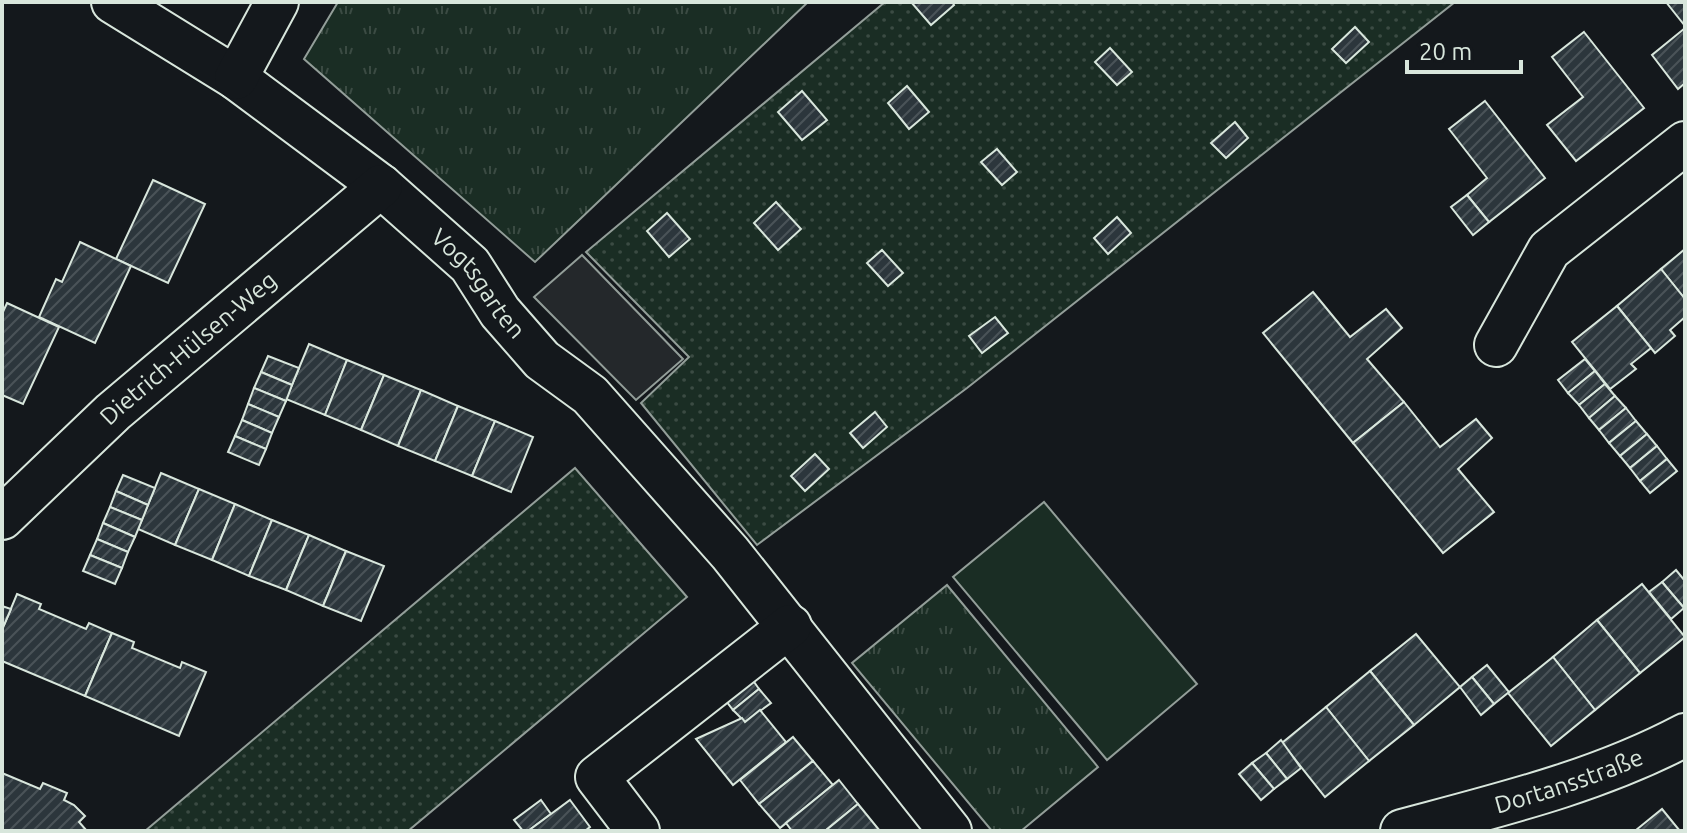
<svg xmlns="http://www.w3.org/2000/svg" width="1687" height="833" font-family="Ubuntu,sans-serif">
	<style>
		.grass { fill: #1a2d24; stroke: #939e99; stroke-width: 2 }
		.park { fill: url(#park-tufts); stroke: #939e99; stroke-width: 2 }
		.garden { fill: url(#garden-dots); stroke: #939e99; stroke-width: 2 }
		.parking { fill: #24282b; stroke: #939e99; stroke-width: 2 }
		.building { fill: url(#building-hatch); stroke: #d8e6dc; stroke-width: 2 }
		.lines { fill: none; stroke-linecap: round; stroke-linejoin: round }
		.minor-casing { stroke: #d8e6dc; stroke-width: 46 }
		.minor { stroke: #14181c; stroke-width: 42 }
		.labels { text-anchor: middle; stroke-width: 6; stroke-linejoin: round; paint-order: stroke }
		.street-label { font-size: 24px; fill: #d8e6dc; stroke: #14181c }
	</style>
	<defs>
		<pattern id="park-tufts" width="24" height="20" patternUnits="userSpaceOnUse" patternTransform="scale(2)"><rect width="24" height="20" fill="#1a2d24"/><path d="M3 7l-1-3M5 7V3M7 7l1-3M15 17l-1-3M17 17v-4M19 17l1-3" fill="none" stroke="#3b4b43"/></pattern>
		<pattern id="garden-dots" width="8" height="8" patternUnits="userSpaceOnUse" patternTransform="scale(2)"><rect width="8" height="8" fill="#1a2d24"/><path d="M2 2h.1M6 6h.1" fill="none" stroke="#3b4b43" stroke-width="1.8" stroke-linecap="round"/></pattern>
		<pattern id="building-hatch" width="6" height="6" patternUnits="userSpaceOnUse" patternTransform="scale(2)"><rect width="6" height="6" fill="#2c363c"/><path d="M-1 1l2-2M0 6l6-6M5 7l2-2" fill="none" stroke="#4a5358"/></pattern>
	</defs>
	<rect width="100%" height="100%" fill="#14181c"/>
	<path class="grass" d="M1044 502 1197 684 1107 760 953 577Z"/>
	<g class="park">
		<path d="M338 2H808L535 262 304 59Z"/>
		<path d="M947 585 1098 767 1021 831H992L852 663Z"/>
	</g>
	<g class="garden">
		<path d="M885 2H1455L967 388 757 545 641 403 689 357 586 252Z"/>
		<path d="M575 468 687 597 408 831H145Z"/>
	</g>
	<path class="parking" d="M582 255 683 359 636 400 534 297Z"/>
	<g class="building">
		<path d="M911 2H952L954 5 931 25Z"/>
		<path d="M1666 2H1685V26Z"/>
		<path d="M1355 27 1369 42 1346 63 1332 49Z"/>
		<path d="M1685 28V83L1678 89 1652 55Z"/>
		<path d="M1584 32 1644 108 1576 161 1547 125 1583 97 1552 57Z"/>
		<path d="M1110 48 1132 72 1117 85 1095 62Z"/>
		<path d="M907 86 929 112 909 129 888 103Z"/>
		<path d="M802 91 827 120 802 140 778 112Z"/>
		<path d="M1485 101 1545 178 1489 222 1467 195 1487 178 1449 129Z"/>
		<path d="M1235 122 1248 138 1226 158 1211 143Z"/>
		<path d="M997 149 1017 172 1002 185 981 162Z"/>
		<path d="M153 180 205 204 168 283 116 259Z"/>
		<path d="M1467 195 1489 222 1473 235 1451 207Z"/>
		<path d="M776 202 801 229 778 250 754 223Z"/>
		<path d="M667 213 690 239 669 257 647 231Z"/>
		<path d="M1117 217 1131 233 1108 254 1094 238Z"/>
		<path d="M80 242 131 266 95 343 39 317 56 279 62 282Z"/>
		<path d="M1685 249V299L1661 269Z"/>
		<path d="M882 250 903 273 888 286 867 263Z"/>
		<path d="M1661 269 1685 299V317L1670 330 1675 336 1655 353 1617 306Z"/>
		<path d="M1313 292 1350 337 1386 309 1402 328 1367 359 1404 402 1353 443 1263 333Z"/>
		<path d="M7 303 59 327 23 404 2 395V314Z"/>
		<path d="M1617 306 1651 348 1631 364 1636 369 1610 389 1572 342Z"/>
		<path d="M995 317 1008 333 982 353 969 336Z"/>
		<path d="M309 344 347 360 325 415 286 399Z"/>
		<path d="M268 356 299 368 292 385 261 372Z"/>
		<path d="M1585 359 1595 371 1568 393 1558 380Z"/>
		<path d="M347 360 384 375 361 430 325 415Z"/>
		<path d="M1595 371 1605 384 1579 405 1568 393Z"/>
		<path d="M261 372 292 385 286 401 254 388Z"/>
		<path d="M384 375 421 390 398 446 361 430Z"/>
		<path d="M1605 384 1615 396 1589 418 1579 405Z"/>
		<path d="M254 388 286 401 279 417 248 404Z"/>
		<path d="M421 390 458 406 435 461 398 446Z"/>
		<path d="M1615 396 1626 408 1599 430 1589 418Z"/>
		<path d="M1404 402 1440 447 1476 419 1492 438 1458 469 1494 512 1443 553 1353 443Z"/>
		<path d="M248 404 279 417 272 433 242 420Z"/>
		<path d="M458 406 495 421 472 476 435 461Z"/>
		<path d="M1626 408 1636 421 1609 443 1599 430Z"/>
		<path d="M875 412 887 427 863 448 850 433Z"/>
		<path d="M242 420 272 433 266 449 235 436Z"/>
		<path d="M495 421 533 437 511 492 472 476Z"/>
		<path d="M1636 421 1647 434 1620 456 1609 443Z"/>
		<path d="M1647 434 1657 446 1630 468 1620 456Z"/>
		<path d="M235 436 266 449 259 465 228 452Z"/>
		<path d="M1657 446 1667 459 1640 481 1630 468Z"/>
		<path d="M815 454 829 469 805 491 791 476Z"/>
		<path d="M1667 459 1677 471 1650 493 1640 481Z"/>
		<path d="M161 473 199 489 175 545 138 529Z"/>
		<path d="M123 475 155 488 148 505 116 491Z"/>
		<path d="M199 489 235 504 212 560 175 545Z"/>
		<path d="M116 491 148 505 142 520 110 507Z"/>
		<path d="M235 504 272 520 249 576 212 560Z"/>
		<path d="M110 507 142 520 135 537 103 523Z"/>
		<path d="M272 520 309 535 286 590 249 576Z"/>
		<path d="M103 523 135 537 128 552 97 539Z"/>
		<path d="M309 535 346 551 323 606 286 590Z"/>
		<path d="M97 539 128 552 122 568 90 555Z"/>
		<path d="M346 551 384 566 361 621 323 606Z"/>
		<path d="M90 555 122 568 115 584 83 571Z"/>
		<path d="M1676 570 1685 581 1684 608 1662 582Z"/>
		<path d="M1662 582 1684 608 1671 619 1649 592Z"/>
		<path d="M1642 584 1685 637 1640 673 1597 620Z"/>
		<path d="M17 594 41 604 39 609 86 629 89 623 112 633 85 696 2 661V630Z"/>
		<path d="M2 606 11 609 4 625 2 624Z"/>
		<path d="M1597 620 1640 673 1595 710 1553 657Z"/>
		<path d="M112 633 134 642 132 648 180 668 182 662 206 672 179 736 85 696Z"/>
		<path d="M1416 634 1460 687 1414 725 1370 671Z"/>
		<path d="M1553 657 1595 710 1551 746 1508 693Z"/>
		<path d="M1487 665 1509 692 1494 704 1472 677Z"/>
		<path d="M1370 671 1414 725 1369 761 1326 707Z"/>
		<path d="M750 676 759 689 733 710 723 697Z"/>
		<path d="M1472 677 1494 704 1481 715 1460 687Z"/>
		<path d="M759 689 771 703 745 722 733 710Z"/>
		<path d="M1326 707 1369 761 1325 797 1282 743Z"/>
		<path d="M760 710 786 742 733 785 696 739 742 718 745 722Z"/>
		<path d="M793 737 813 761 759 804 740 780Z"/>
		<path d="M1281 740 1301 768 1287 779 1266 753Z"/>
		<path d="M1266 753 1287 779 1274 789 1252 763Z"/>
		<path d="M813 761 833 785 780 828 759 804Z"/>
		<path d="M1252 763 1274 789 1261 800 1239 774Z"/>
		<path d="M2 773 40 789 43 783 67 793 64 800 74 805 85 816 79 822 87 831H2Z"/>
		<path d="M839 780 858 804 825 831H792L786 823Z"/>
		<path d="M541 800 551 814 528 831H523L514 820Z"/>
		<path d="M570 800 590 827 585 831H528Z"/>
		<path d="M858 804 880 831H825Z"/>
		<path d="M1662 809 1680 831H1637L1636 830Z"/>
	</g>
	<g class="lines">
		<defs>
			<g id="minor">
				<path id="s1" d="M113 2 236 78 381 186 470 265 500 312 542 360 590 395 730 553 950 831"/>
				<path d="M236 78 277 2"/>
				<path d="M1496 345 1549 250 1685 143"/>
				<path id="s2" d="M2 518 113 412 381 186"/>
				<path d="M638 831 597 777 790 626"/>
				<path id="s3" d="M1402 831C1499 805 1596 782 1685 735"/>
			</g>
		</defs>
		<use href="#minor" class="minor-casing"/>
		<use href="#minor" class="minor"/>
	</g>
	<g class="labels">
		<g class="street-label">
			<text dy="8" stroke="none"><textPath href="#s1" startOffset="464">Vogtsgarten</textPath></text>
			<text dy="8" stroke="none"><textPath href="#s2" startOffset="252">Dietrich-Hülsen-Weg</textPath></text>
			<text dy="8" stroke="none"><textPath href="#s3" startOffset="174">Dortansstraße</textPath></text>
		</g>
	</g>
	<rect width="1687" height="833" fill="none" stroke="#d8e6dc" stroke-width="8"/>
	<path d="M1407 60v12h114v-12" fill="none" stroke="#d8e6dc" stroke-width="4"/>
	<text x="1419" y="60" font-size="24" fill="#d8e6dc" stroke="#14181c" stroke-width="6" paint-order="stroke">20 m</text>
</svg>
